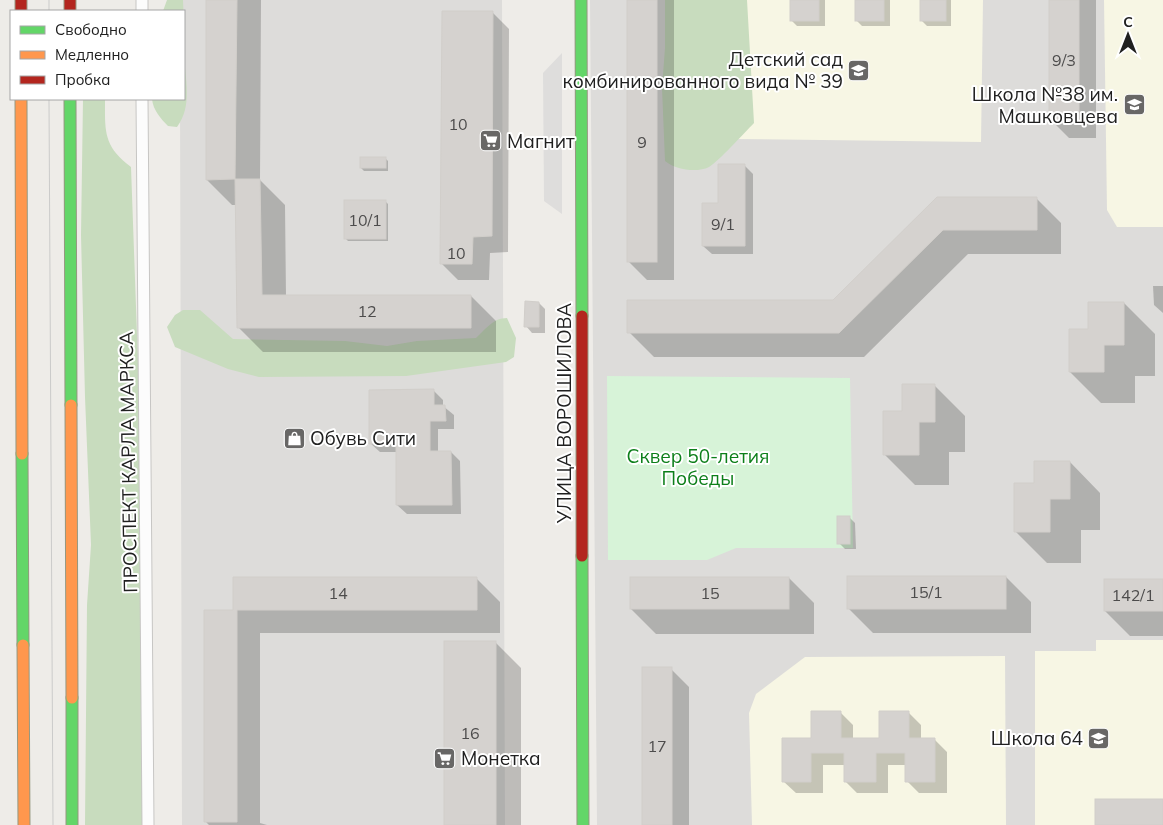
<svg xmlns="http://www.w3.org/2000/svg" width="1163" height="825" font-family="Mulish,sans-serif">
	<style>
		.residential { fill: #dddcda }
		.education { fill: #f7f6e4 }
		.forest { fill: #c8dcbe }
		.park { fill: #d7f3d8 }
		.parking { fill: #dedddc }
		.shadow { fill: #0003 }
		.building { fill: #d5d2cf; stroke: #d1ceca }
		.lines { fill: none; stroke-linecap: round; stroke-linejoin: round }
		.street-casing { stroke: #c7c6c4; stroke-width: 13 }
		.fast-casing { stroke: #959880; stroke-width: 13 }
		.slow-casing { stroke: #959880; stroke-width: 13 }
		.jam-casing { stroke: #959880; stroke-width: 13 }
		.street { stroke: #fcfcfc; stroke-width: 11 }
		.fast { stroke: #63d668; stroke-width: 11 }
		.slow { stroke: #ff974d; stroke-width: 11 }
		.jam { stroke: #b3261e; stroke-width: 11 }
		.tram { stroke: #cbcbca; stroke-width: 1 }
		.labels { text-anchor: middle; stroke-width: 4; stroke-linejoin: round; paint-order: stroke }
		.number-label { font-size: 16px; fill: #4d4c4c }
		.poi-label { font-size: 19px; fill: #202020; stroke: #fff; text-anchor: end }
		.street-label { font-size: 19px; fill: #202020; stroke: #fff }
		.park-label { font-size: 19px; fill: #0d7f1a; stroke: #fff }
	</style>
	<rect width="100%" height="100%" fill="#eeece8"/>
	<g class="residential">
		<path d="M179 0H502L505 825H182L180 99H184V11Z"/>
		<path d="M590 0H1163V825H597Z"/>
	</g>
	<g class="education">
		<path d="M737 0H983L981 142 735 139Z"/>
		<path d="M1104 0H1163V227H1117L1107 210Z"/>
		<path d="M1096 640H1163V825H1035V651H1096Z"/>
		<path d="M1005 656 1006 825H752L749 713 756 694 805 657Z"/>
	</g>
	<g class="forest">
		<path d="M167 0H183C184 18 184 37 184 55 185 79 193 106 177 127L168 126C161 119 153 110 152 99H184V11H163Z"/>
		<path d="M665 0H747L754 123C745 132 718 162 709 167 697 173 676 170 665 161L662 88 665 48Z"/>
		<path d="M83 99H105C105 131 103 146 131 167L140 419 143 825H85L87 605 91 545 85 397 81 235Z"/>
		<path d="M183 310H200L233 339 345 341 387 346 417 341 476 338C486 329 493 318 507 318L516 338 514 357 506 362 406 376 259 377 228 369 175 347 167 327 175 315Z"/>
	</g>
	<path class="park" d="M607 376 850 378 853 548H736L707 560H608Z"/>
	<path class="parking" d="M562 53V214L544 201 543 73Z"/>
	<g class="shadow">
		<path d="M207 0H261L260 180 285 205 286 296H471L496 321V352H263L238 327 237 205H232L207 180Z"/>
		<path d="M629 0H674V280H647L629 262Z"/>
		<path d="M791 0H825V26H797L791 20Z"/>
		<path d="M856 0H890V26H862L856 20Z"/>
		<path d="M921 0H951V26H927L921 20Z"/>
		<path d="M1051 0H1096V138H1069L1051 120Z"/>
		<path d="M492 12 509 29 508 252 490 253 489 280H458L441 263Z"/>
		<path d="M385 158 388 161V171H364L361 168Z"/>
		<path d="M744 165 753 174V254H712L703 246 719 204Z"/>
		<path d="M938 198H1036L1061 223V254H968L864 357H654L629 332 833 301Z"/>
		<path d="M385 201 388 204V241H348L345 238Z"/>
		<path d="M1153 286H1163V313L1154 305Z"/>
		<path d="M539 303 545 309V333H532L526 326Z"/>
		<path d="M1124 303 1155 334V376H1135V403H1101L1070 372 1090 330Z"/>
		<path d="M934 385 965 416V452H949V485H915L884 454 904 413Z"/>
		<path d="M433 390 443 400V406L454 415V429H438V452H451L460 461 461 514H407L397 505V452H380L370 443Z"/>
		<path d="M1070 462 1100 493V530H1081V563H1047L1016 532 1035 484Z"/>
		<path d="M849 517 855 523 856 549H845L839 543Z"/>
		<path d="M1006 577 1031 602V633H873L848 608Z"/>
		<path d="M234 578H476L500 602V633H260V823L267 825H209L206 822 234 611Z"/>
		<path d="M789 578 814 603V634H656L631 609Z"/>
		<path d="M1163 580V636H1130L1105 611Z"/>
		<path d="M496 643 521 668V825H445Z"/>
		<path d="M671 669 689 687V825H643Z"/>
		<path d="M840 712 853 725V739H881L908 712 921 725V739H934L947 752V793H919L907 781V765H888V793H857L845 781V765H823V793H796L783 781 813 739Z"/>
	</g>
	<g class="building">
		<path d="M206 0H237L235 179 206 180Z"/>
		<rect x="627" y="0" width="30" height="262"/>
		<rect x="790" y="0" width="29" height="21"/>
		<rect x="855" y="0" width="29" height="21"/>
		<rect x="920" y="0" width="26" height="21"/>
		<rect x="1049" y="0" width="30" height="121"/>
		<path d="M442 11H493L492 236 473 237 472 264H440Z"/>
		<rect x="360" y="157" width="26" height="11"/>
		<path d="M718 164H745V246H702V203H718Z"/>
		<path d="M235 179H260L262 295H471V328H237Z"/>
		<path d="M937 197H1037V230H943L839 333H627V300H833Z"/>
		<rect x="344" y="200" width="42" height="39"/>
		<path d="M525 301 539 302V327H524Z"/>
		<path d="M1088 302H1124V345H1104V372H1069V329H1088Z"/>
		<path d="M902 384H935V422H919V455H883V411H902Z"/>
		<path d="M434 389V405H445L446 421H430V451H451L452 505H396V443L369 444V390Z"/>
		<path d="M1034 461H1070V499H1050V532H1014V483H1034Z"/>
		<rect x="837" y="516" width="13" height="28"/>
		<rect x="847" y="576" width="159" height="33"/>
		<path d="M233 577H477V610H237V822H204V610H233Z"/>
		<rect x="630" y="577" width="159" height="32"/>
		<rect x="1104" y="579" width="59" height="32"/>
		<rect x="444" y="641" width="52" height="184"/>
		<rect x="642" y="667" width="30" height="158"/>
		<path d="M811 711H841V738H879V711H909V738H935V782H905V753H876V782H844V753H811V782H782V738H811Z"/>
		<rect x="1095" y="799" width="68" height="26"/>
	</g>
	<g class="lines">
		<defs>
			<g id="street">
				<path d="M142 0V11"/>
				<path d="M142 99 148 825"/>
			</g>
			<g id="fast">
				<path d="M581 0 582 316"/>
				<path d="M70 99 71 405"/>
				<path d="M22 454 23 645"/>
				<path d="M582 556 583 825"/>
				<path d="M72 698V825"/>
			</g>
			<g id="slow">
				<path d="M21 99 22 454"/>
				<path d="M71 405 72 698"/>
				<path d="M23 645 24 825"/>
			</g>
			<g id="jam">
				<path d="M21 0V11"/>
				<path d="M70 0V11"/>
				<path d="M582 316V556"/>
			</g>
		</defs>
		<use href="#street" class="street-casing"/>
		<use href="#fast" class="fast-casing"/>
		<use href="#slow" class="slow-casing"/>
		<use href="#jam" class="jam-casing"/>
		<use href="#street" class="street"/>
		<use href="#fast" class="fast"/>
		<use href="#slow" class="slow"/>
		<use href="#jam" class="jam"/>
		<g class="tram">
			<path d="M49 0V11"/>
			<path d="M49 99 53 825"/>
		</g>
	</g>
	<defs>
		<symbol id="school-square" viewBox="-11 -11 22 22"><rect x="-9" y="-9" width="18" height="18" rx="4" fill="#686766" stroke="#fff"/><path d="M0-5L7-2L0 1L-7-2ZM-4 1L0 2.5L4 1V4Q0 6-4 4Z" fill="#fff"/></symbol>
		<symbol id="supermarket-square" viewBox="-11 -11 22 22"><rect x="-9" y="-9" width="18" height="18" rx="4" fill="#686766" stroke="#fff"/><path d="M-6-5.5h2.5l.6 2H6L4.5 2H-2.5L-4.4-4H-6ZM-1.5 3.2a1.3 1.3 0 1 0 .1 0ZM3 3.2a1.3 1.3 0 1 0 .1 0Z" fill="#fff"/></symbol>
		<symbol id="shop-square" viewBox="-11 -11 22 22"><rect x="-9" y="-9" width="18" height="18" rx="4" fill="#686766" stroke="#fff"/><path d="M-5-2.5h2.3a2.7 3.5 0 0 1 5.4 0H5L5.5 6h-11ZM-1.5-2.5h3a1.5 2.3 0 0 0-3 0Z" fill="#fff"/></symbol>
	</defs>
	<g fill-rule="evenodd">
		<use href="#school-square" x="846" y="58" width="25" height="25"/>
		<use href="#school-square" x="1122" y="92" width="25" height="25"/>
		<use href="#supermarket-square" x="478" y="128" width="25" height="25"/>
		<use href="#shop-square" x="282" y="426" width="25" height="25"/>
		<use href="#school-square" x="1086" y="726" width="25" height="25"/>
		<use href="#supermarket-square" x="432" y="746" width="25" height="25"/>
	</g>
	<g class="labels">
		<g class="number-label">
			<text x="1064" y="66">9/3</text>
			<text x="458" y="130">10</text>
			<text x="642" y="148">9</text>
			<text x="365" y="226">10/1</text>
			<text x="723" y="230">9/1</text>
			<text x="456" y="259">10</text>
			<text x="367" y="317">12</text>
			<text x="926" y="598">15/1</text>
			<text x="338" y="599">14</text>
			<text x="710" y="599">15</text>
			<text x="1133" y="601">142/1</text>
			<text x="470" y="739">16</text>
			<text x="657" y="752">17</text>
		</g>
		<g class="poi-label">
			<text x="843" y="66">Детский сад<tspan x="843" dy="22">комбинированного вида № 39</tspan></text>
			<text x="1118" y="101">Школа №38 им.<tspan x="1118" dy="22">Машковцева</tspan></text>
			<text x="507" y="148" text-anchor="start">Магнит</text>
			<text x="310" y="445" text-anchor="start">Обувь Сити</text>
			<text x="1083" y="745">Школа 64</text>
			<text x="461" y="765" text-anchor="start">Монетка</text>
		</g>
		<g class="street-label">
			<text transform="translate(564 413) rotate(-90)" y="7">УЛИЦА ВОРОШИЛОВА</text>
			<text transform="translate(128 462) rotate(-91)" y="7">ПРОСПЕКТ КАРЛА МАРКСА</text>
		</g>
		<g class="park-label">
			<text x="698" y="463">Сквер 50-летия<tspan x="698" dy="22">Победы</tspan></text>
		</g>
	</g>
	<rect x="10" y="10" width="175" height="90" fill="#ffffff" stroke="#a6a6a6"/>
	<rect x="20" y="26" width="25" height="8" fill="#63d668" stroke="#a6a6a6"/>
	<text x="55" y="35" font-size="15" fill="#202020">Свободно</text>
	<rect x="20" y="51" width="25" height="8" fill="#ff974d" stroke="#a6a6a6"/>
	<text x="55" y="60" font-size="15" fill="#202020">Медленно</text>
	<rect x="20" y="76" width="25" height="8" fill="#b3261e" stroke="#a6a6a6"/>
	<text x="55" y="85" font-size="15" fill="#202020">Пробка</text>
	<g transform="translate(1128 35)" stroke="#ffffff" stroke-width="4" paint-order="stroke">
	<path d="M0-4L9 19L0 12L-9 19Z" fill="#202020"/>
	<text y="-8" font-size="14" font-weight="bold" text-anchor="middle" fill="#202020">С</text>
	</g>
</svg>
